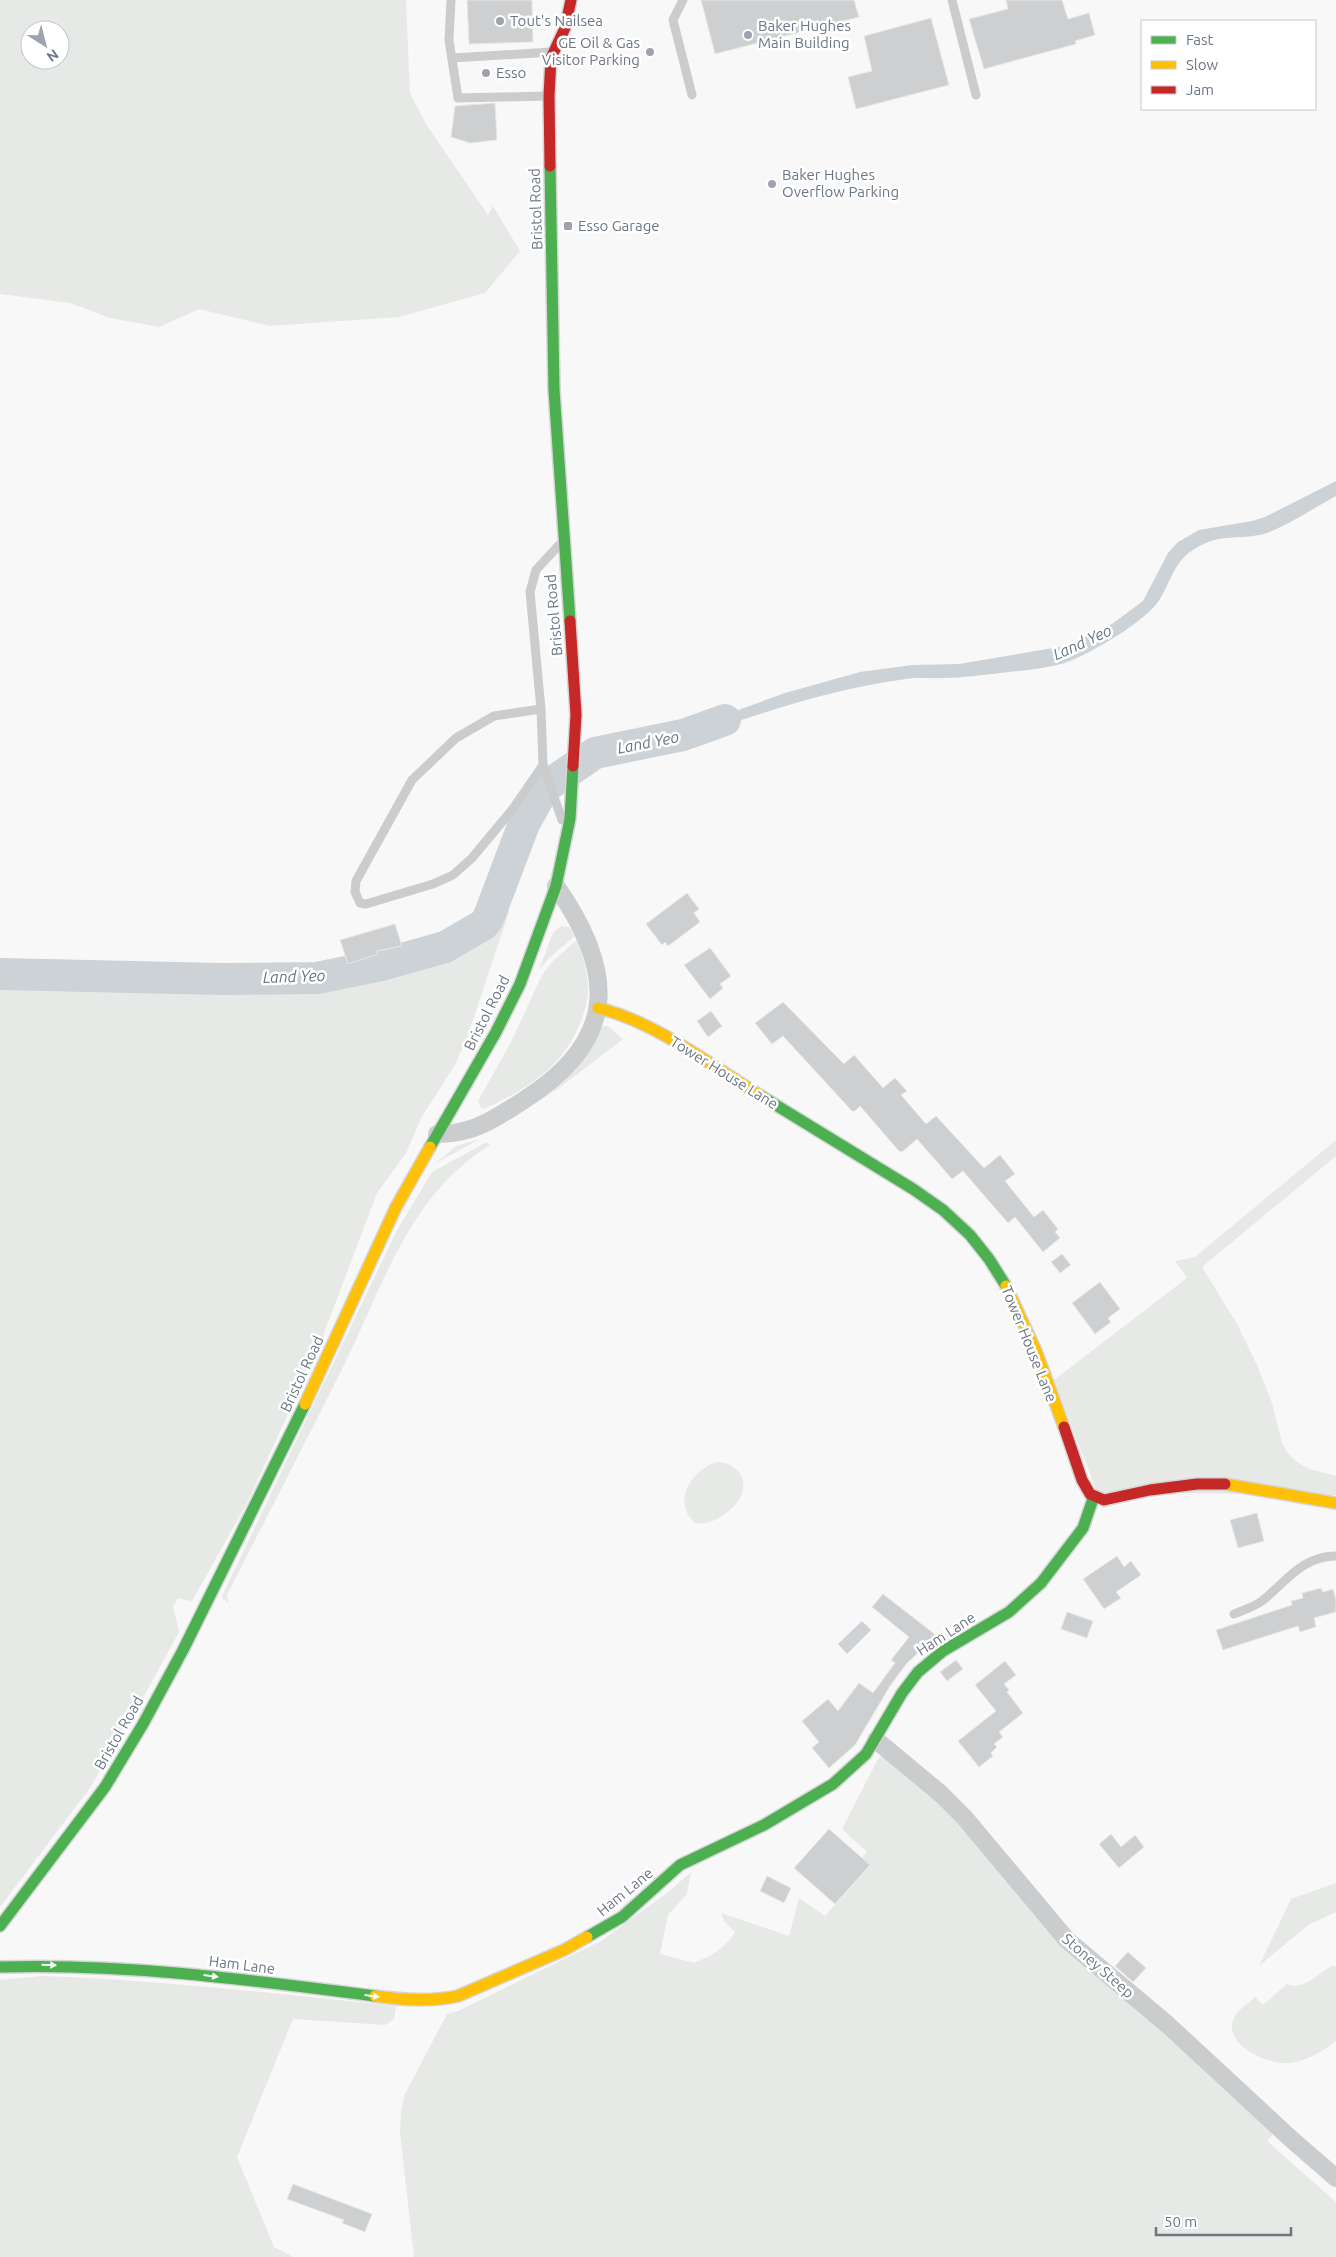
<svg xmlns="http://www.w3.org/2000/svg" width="1336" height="2257" font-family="Ubuntu,sans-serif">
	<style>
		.green { fill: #e7e9e6; fill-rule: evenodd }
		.water { fill: #cdd2d6 }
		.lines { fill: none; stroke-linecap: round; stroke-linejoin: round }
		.river { stroke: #cdd2d6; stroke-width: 32 }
		.building { fill: #cecfd0; stroke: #e8e8e8 }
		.fast-casing { stroke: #d4d5d5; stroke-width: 14 }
		.slow-casing { stroke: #d4d5d5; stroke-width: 14 }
		.jam-casing { stroke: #d4d5d5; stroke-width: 14 }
		.lane { stroke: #cbccce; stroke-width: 9 }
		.street { stroke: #cbccce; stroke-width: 18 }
		.fast { stroke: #4caf50; stroke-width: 11 }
		.slow { stroke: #ffc107; stroke-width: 11 }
		.jam { stroke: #c62828; stroke-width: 11 }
		.oneway { fill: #f6fbf6 }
		.poi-dot { fill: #9da4ad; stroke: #fff; stroke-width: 2 }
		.labels { text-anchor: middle; stroke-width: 5; stroke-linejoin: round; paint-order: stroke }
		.poi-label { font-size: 15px; fill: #6c7784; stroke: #fff; text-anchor: start }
		.street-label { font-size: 15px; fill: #6c7784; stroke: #fff }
		.water-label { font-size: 16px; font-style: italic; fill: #68767f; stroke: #fff }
	</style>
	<rect width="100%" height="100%" fill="#f8f8f8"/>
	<g class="green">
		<path d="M0 0H406L410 93 426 124 488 215 493 206 520 251 485 293 399 317 269 326 199 309 159 327 110 318 70 303 0 294ZM30 30H60V60H30Z"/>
		<path d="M510 909 468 1035 455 1065 421 1118 406 1153 377 1193 318 1349 247 1503 192 1601 178 1598 173 1606 179 1632 131 1720 90 1788 0 1907V979L109 982 133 981 168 972 295 981C347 976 432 953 478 930 490 924 500 916 510 909Z"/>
		<path d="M561 926 569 927 575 936 549 958 539 970 553 933Z"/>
		<path d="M577 940C582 955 587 969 588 984 589 996 586 1007 582 1018 565 1066 529 1088 484 1109L481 1108 478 1101 511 1042 542 975 553 961Z"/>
		<path d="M603 1026H608L623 1039 546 1098 569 1077 581 1063Z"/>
		<path d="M480 1139 436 1163 456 1146Z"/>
		<path d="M1336 1140V1156L1202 1267 1237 1324 1257 1365 1272 1403 1282 1443 1288 1453 1297 1462 1309 1469 1336 1476V1495L1097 1492 1054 1380 1187 1278 1175 1261 1195 1257Z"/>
		<path d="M487 1142 490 1145C408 1197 385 1282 344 1365 306 1442 266 1518 227 1595L228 1602 223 1599 222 1596 396 1232 432 1172Z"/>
		<path d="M717 1462C733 1462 748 1476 742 1493 737 1509 712 1527 695 1523 671 1502 692 1469 717 1462Z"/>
		<path d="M882 1756 933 1796 1174 2039 1273 2134 1267 2141 1336 2202V2257H414L400 2133 401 2111 405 2094 447 2014 458 2011 601 1941 667 1893 691 1872 687 1894 668 1915 660 1954 694 1963C711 1956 726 1948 735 1932L724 1921 721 1913 789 1936 799 1898 825 1916 870 1866 862 1858 867 1852 842 1829 878 1759Z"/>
		<path d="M1336 1883V1912L1308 1925 1259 1966 1291 1899Z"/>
		<path d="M1331 1966H1336V2041C1322 2052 1308 2060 1291 2063 1269 2066 1219 2044 1235 2016 1240 2008 1249 2003 1255 1997L1263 2005 1287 1984C1303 1991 1318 1974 1331 1966Z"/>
		<path d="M41 1976C160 1980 278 1994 396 2006L394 2019 385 2025 293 2019 237 2157 274 2247 293 2257H0V1980Z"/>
	</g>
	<g class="water">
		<path d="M1336 481V496C1317 506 1278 532 1259 535 1233 540 1219 533 1193 550 1174 562 1171 581 1160 599 1148 620 1093 652 1070 661 1048 669 1024 670 1000 673 981 675 962 678 943 678 931 679 918 677 906 679 829 689 756 715 683 740L682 726 708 721 785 693 860 672 912 665 959 664 1065 646 1112 624 1143 601 1168 553 1178 542 1199 530 1252 521 1265 517Z"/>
		<path d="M862 1621 871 1630 847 1654 838 1644Z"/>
	</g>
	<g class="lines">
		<path class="river" d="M0 974 222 979 317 978 381 965 445 947 483 925 488 919 524 824 544 788 595 753 683 735 725 720"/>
	</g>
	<g class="building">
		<path d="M467 0H532L533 42 469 44Z"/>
		<path d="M701 0H854L859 17 715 54Z"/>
		<path d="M1006 0H1062L1068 19 1089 13 1095 35 1075 41 1076 44 984 69 969 19 1008 9Z"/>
		<path d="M931 18 949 85 856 109 848 77 872 71 864 36Z"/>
		<path d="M495 103 497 140 470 143 451 137 455 106Z"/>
		<path d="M687 893 699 909 694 913 700 922 668 946 665 942 662 945 646 924Z"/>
		<path d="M395 924 402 946 377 951 378 954 348 964 340 940Z"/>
		<path d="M710 948 731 976 720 984 723 988 710 999 684 965Z"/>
		<path d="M783 1002 844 1064 854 1055 883 1088 895 1078 907 1091 901 1095 926 1124 936 1116 984 1168 1000 1155 1015 1174 1005 1181 1034 1217 1043 1210 1058 1229 1055 1232 1060 1238 1043 1252 1015 1217 1008 1223 963 1171 952 1179 917 1139 902 1152 899 1151 860 1106 855 1111H852L783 1036 772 1044 755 1023Z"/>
		<path d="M711 1011 722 1026 708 1037 697 1021Z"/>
		<path d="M1062 1254 1071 1265 1060 1273 1051 1262Z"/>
		<path d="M1100 1282 1120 1309 1108 1318 1111 1322 1095 1334 1072 1303Z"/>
		<path d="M1257 1513 1264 1541 1238 1548 1230 1520Z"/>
		<path d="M1117 1556 1124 1567 1131 1561 1141 1575 1116 1592 1121 1598 1104 1609 1083 1579Z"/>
		<path d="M1321 1588 1323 1592 1333 1589 1336 1600V1612L1314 1618 1316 1627 1300 1632 1298 1626 1223 1650 1216 1630 1292 1605 1291 1601 1303 1598 1302 1593Z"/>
		<path d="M883 1594 937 1636 907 1663 890 1686 855 1745 829 1768 812 1748 819 1742 802 1721 828 1699 838 1711 859 1683 873 1693 895 1663 891 1660 909 1637 872 1607Z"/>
		<path d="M1067 1612 1093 1621 1087 1638 1061 1629Z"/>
		<path d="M956 1660 963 1669 947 1681 940 1672Z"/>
		<path d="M1005 1661 1016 1675 1004 1684 1009 1690 1007 1692 1023 1713 999 1732 1003 1737 994 1744 997 1747 991 1753 993 1756 979 1767 958 1741 996 1711 975 1685Z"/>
		<path d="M829 1829 870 1865 835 1904 794 1868Z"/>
		<path d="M1111 1834 1121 1847 1135 1835 1144 1847 1119 1868 1099 1844Z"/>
		<path d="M767 1876 791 1888 784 1903 760 1891Z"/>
		<path d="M1128 1952 1146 1968 1133 1982 1115 1966Z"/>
		<path d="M293 2184 372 2214 365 2232 342 2223 344 2220 287 2199Z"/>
	</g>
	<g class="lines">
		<defs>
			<g id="fast">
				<path d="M550 166 554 390 570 621"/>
				<path d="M761 1096 913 1189 943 1210 970 1235 989 1259 1006 1286"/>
				<path d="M430 1147 496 1032 520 984 556 886 570 819 573 766"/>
				<path d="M0 1926 105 1787 143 1724 183 1650 305 1404"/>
				<path d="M587 1937 622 1917 680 1865 764 1825 833 1784 866 1754 902 1693 918 1672 943 1651 1009 1612 1041 1583 1083 1528 1094 1496"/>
				<path d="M0 1967C126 1963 250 1980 375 1996"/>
			</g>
			<g id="slow">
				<path d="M598 1008C654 1021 712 1066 761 1096"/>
				<path d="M1006 1286 1036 1351 1064 1427"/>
				<path d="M305 1404 396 1207 430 1147"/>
				<path d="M1225 1484 1336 1503"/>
				<path d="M375 1996C403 2000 430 2002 458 1996L564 1950 587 1937"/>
			</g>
			<g id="jam">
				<path d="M550 166 549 96 551 58 565 28 571 0"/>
				<path d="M570 621 576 715 573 766"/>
				<path d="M1064 1427 1082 1480 1090 1494 1104 1500 1150 1490 1197 1484H1225"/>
			</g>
		</defs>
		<use href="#fast" class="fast-casing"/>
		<use href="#slow" class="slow-casing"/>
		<use href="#jam" class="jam-casing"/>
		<g class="lane">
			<path d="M451 0 449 40 458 98 547 96"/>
			<path d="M683 0 673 20 692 95"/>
			<path d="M952 0 976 95"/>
			<path d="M452 58 552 52"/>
			<path d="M559 545 536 570 530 592 541 709 543 765 562 820"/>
			<path d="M541 709 494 716 456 738 412 780 356 881 355 892 360 903 366 904 433 884 453 875 472 858 512 810 543 765"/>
			<path d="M1234 1614C1243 1610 1254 1607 1262 1601 1286 1582 1302 1556 1336 1556"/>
		</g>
		<g class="street">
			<path d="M437 1134C447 1134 457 1133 467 1130 486 1125 507 1111 524 1100 619 1040 616 972 556 886"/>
			<path d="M876 1740 941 1794 964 1817 1067 1940 1168 2025 1290 2138 1336 2178"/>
		</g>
		<use href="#fast" class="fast"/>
		<use href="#slow" class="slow"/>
		<use href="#jam" class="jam"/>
	</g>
	<defs><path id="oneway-solid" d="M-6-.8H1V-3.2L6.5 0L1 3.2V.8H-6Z" transform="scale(1.25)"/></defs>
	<g class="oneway">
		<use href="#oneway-solid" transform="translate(49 1965) rotate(1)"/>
		<use href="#oneway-solid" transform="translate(211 1976) rotate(7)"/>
		<use href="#oneway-solid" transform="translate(372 1996) rotate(7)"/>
	</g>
	<g class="poi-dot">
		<circle cx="500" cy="21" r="5"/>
		<circle cx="748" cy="35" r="5"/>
		<circle cx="650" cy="52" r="5"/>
		<circle cx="486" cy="73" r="5"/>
		<circle cx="772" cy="184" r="5"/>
		<rect x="563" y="221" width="10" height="10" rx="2.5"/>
	</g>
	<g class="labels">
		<g class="poi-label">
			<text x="510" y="26">Tout's Nailsea</text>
			<text x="758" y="31">Baker Hughes<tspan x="758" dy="17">Main Building</tspan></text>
			<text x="640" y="48" text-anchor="end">GE Oil &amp; Gas<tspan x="640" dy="17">Visitor Parking</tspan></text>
			<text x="496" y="78">Esso</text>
			<text x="782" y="180">Baker Hughes<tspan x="782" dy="17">Overflow Parking</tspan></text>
			<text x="578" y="231">Esso Garage</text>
		</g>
		<g class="street-label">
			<text transform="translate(536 209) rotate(-92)" y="5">Bristol Road</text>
			<text transform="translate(554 615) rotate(-95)" y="5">Bristol Road</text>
			<text transform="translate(487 1013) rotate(-63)" y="5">Bristol Road</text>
			<text transform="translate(724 1073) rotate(32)" y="5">Tower House Lane</text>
			<text transform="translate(1029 1344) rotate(68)" y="5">Tower House Lane</text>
			<text transform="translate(302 1374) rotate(-65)" y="5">Bristol Road</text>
			<text transform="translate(946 1634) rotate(-33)" y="5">Ham Lane</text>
			<text transform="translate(119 1733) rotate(-60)" y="5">Bristol Road</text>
			<text transform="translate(625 1892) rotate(-39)" y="5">Ham Lane</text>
			<text transform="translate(242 1965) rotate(7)" y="5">Ham Lane</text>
			<text transform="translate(1098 1966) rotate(41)" y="5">Stoney Steep</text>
		</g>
		<g class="water-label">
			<text transform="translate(1082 642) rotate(-25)" y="6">Land Yeo</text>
			<text transform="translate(648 742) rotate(-11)" y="6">Land Yeo</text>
			<text transform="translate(294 976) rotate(-2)" y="6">Land Yeo</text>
		</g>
	</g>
	<rect x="1141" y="20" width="175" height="90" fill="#ffffff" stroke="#c4c9ce"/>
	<rect x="1151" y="36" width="25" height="8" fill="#4caf50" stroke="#c4c9ce"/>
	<text x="1186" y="45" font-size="15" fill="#6c7784">Fast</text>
	<rect x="1151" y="61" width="25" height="8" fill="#ffc107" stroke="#c4c9ce"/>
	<text x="1186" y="70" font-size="15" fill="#6c7784">Slow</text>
	<rect x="1151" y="86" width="25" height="8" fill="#c62828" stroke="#c4c9ce"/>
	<text x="1186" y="95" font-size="15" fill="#6c7784">Jam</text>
	<g transform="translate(45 45) rotate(144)"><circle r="24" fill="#ffffff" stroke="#c4c9ce"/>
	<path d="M0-4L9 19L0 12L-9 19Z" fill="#9da4ad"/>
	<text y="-8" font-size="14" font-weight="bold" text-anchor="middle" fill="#6c7784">N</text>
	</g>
	<path d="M1156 2227v8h135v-8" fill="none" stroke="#6c7784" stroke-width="2.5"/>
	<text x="1164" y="2227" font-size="15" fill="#6c7784" stroke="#ffffff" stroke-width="4" paint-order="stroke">50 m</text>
</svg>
